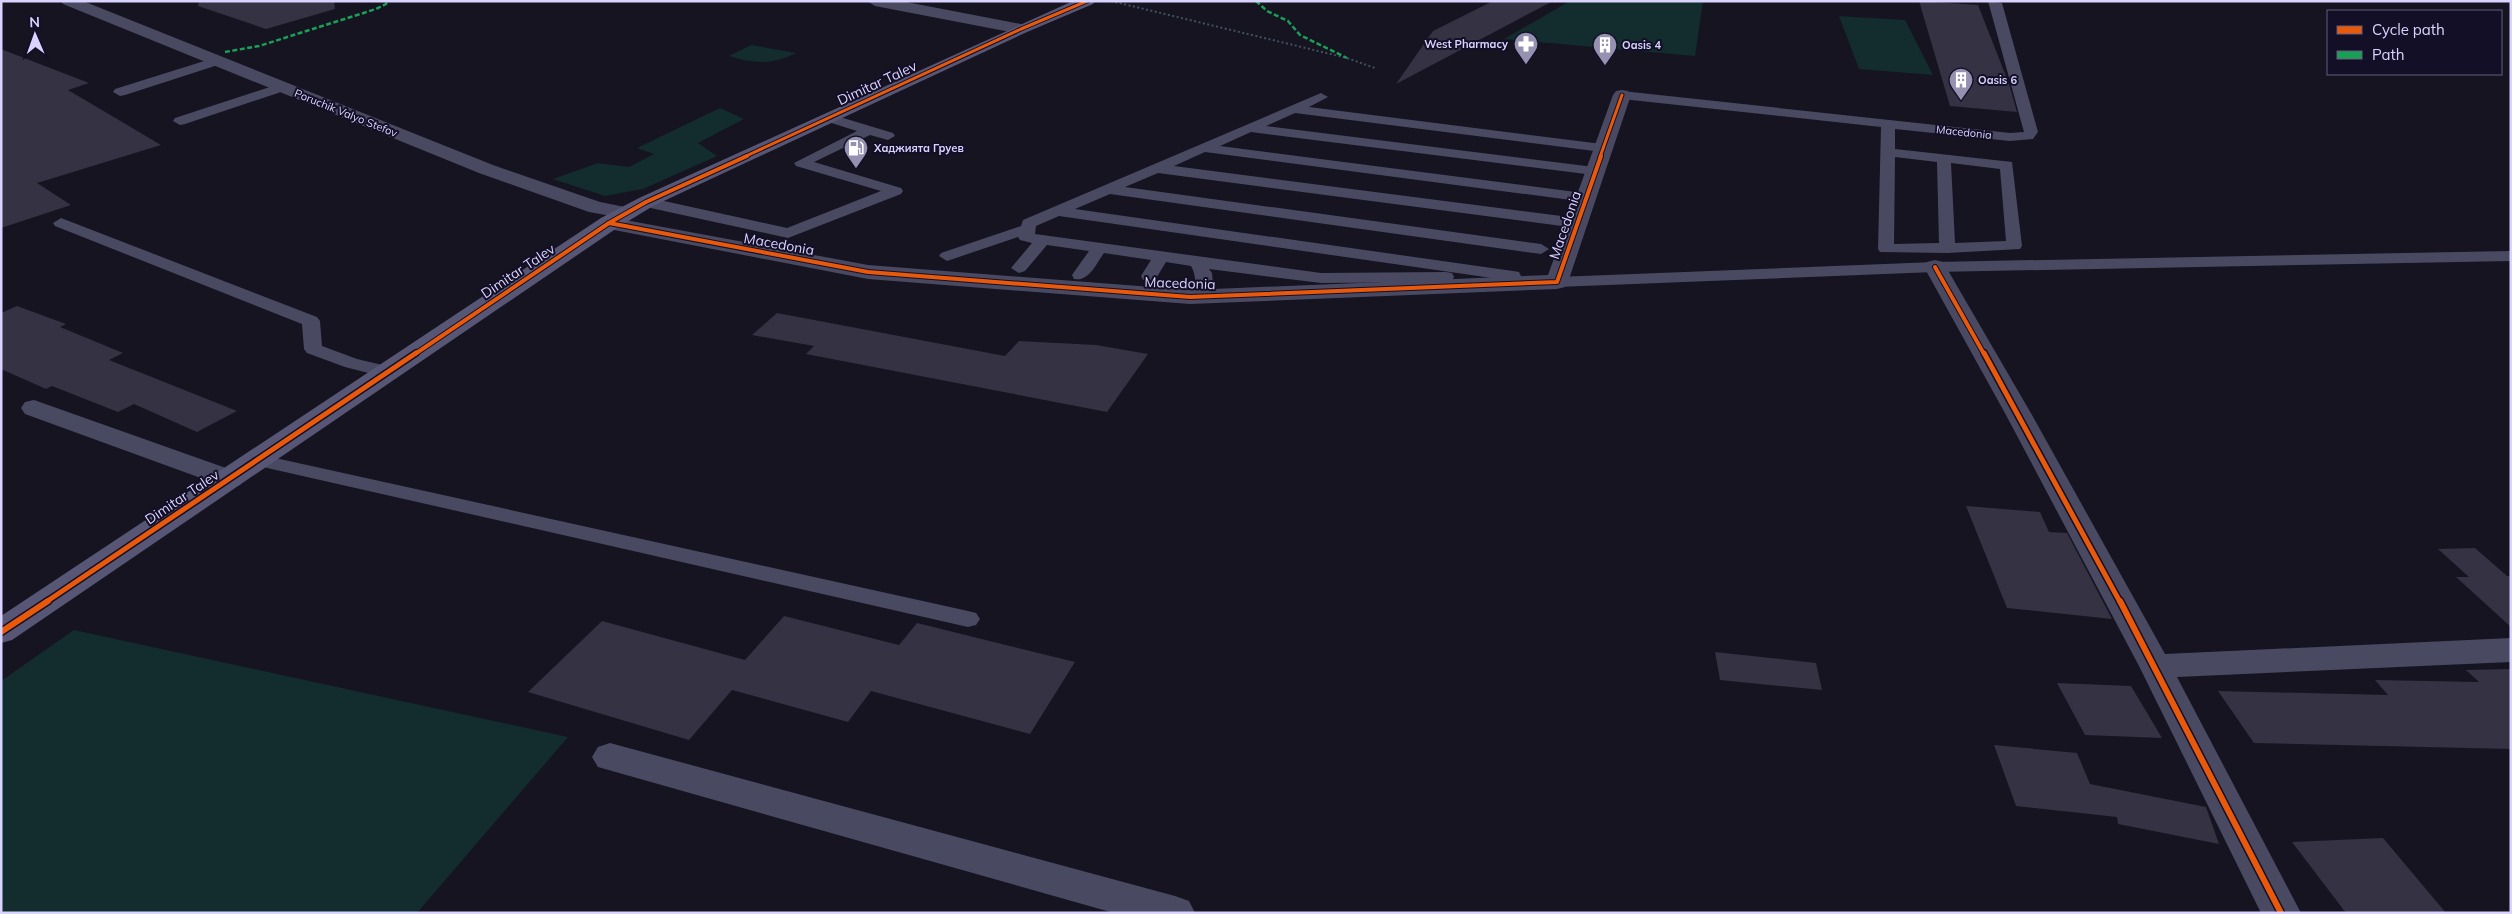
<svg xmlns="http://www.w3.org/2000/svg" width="2512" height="914" font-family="Mulish,sans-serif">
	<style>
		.green { fill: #132c2d }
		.building { fill: #343243 }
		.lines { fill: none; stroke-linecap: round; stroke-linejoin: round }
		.path { stroke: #44505f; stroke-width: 2; stroke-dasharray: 2 2.5; stroke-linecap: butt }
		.lane { fill: #4a4962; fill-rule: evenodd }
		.street { fill: #4a4962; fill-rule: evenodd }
		.secondary { fill: #575674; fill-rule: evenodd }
		.quiet { stroke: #1a9f57; stroke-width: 2.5; stroke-dasharray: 5 2.5; stroke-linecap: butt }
		.cycleway-far3-casing { stroke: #130f26; stroke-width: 5 }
		.cycleway-far2-casing { stroke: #130f26; stroke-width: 6 }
		.cycleway-far1-casing { stroke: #130f26; stroke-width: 8 }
		.cycleway-casing { stroke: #130f26; stroke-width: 9 }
		.cycleway-far3 { stroke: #e8590c; stroke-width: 3 }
		.cycleway-far2 { stroke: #e8590c; stroke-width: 4 }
		.cycleway-far1 { stroke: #e8590c; stroke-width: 5 }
		.cycleway { stroke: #e8590c; stroke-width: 6 }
		.labels { text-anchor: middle; stroke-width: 4; stroke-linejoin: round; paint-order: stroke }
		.far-poi-label { font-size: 11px; font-weight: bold; fill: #d9d4ff; stroke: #130f26; text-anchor: start }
		.far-street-label { font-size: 11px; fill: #d9d4ff; stroke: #130f26 }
		.street-label { font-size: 14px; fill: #d9d4ff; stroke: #130f26 }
	</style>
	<rect width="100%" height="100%" fill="#161421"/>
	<g class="green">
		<path d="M1570 1H1703L1695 56 1504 39Z"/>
		<path d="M1839 16 1905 20 1933 75 1859 69Z"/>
		<path d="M751 45 796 53C773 65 754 64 729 56Z"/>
		<path d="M720 108 744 119 698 143 717 156 643 189 605 196 553 179 598 163 629 167 654 154 637 148Z"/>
		<path d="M74 630 568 737 417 913H1V681Z"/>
	</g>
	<g class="building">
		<path d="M199 1H334L335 9 266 29 198 6Z"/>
		<path d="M1493 1H1553L1396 84 1433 31Z"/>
		<path d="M1919 1 1978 5 2009 84 2017 112 1950 106Z"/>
		<path d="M1 49 89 83 68 90 161 145 37 183 71 205 1 228Z"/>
		<path d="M17 306 66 324 60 327 123 353 109 360 237 411 197 432 134 404 118 412 52 386 46 389 1 369V313Z"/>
		<path d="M777 313 1005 356 1019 341 1096 345 1148 354 1107 412 806 354 814 346 752 335Z"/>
		<path d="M1966 506 2040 512 2049 532 2067 533 2112 619 2007 608Z"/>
		<path d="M2475 548 2507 576H2511V627L2456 577H2469L2438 549Z"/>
		<path d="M784 616 899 645 917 623 1075 662 1030 734 871 691 848 722 732 690 689 740 528 692 602 621 745 660Z"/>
		<path d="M1715 652 1816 663 1822 690 1720 680Z"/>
		<path d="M2511 669V749L2254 743 2218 691 2388 695 2375 680 2479 682 2466 670Z"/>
		<path d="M2057 683 2131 686 2162 738 2085 735Z"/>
		<path d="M1994 745 2077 753 2090 784 2206 807 2219 844 2118 824 2117 817 2016 806Z"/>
		<path d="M2383 838 2446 913H2346L2292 842Z"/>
	</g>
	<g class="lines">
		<path class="path" d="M1111 1 1347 58 1375 68"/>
		<g class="lane">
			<path d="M1988 1 2002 3 2038 132 2033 139 2010 141 1895 129V149L2012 162 2022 246 2020 249 1947 253 1880 252 1878 249 1881 127 1622 99 1615 95 1622 91 2010 133 2024 132ZM1895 157 1937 162 1939 243 1894 244ZM1951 163 2000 169 2006 241 1955 243Z"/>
			<path d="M217 57 223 61 221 64 125 95 120 96 113 92 115 89Z"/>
			<path d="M282 83 289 87 287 90 185 124 180 125 173 121 175 118Z"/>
			<path d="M1321 93 1328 97 1309 107 1602 144 1609 148 1602 152 1295 113 1266 126 1594 167 1601 171 1594 175 1251 132 1220 146 1591 194 1594 197 1586 202 1205 152 1174 166 1577 218 1585 223 1577 228 1158 173 1125 187 1541 244 1549 249 1541 254 1110 194 1075 209 1513 271 1519 272 1521 276 1519 280 1513 281 1059 216 1036 226 1035 234 1321 273 1446 272 1452 273 1454 277 1452 281 1446 282 1321 283 1209 269 1212 273 1214 296 1212 300H1200C1193 289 1198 277 1191 266L1166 262 1155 280H1143L1141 276 1151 260 1104 253C1096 264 1089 282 1074 279L1072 275 1089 251 1047 245 1025 271 1019 273 1011 268 1032 243 1020 240 1018 237 947 261 939 256 941 253 1021 226 1023 220Z"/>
			<path d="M830 114 893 133 895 136 888 140 870 135 814 162 901 188 903 191 901 194 788 238 646 207 638 202 646 197 787 228 881 191 796 166 794 163 857 131 825 121 823 118Z"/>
			<path d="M61 218 317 317 320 321 322 346 357 359 395 368 397 372 395 376 388 378 345 367 307 353 304 349 302 324 55 226 53 223Z"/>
			<path d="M2511 251V261L1935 272 1557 287 1551 286 1549 282 1551 278 1557 277 1935 262Z"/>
			<path d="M257 454 968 611 976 613 980 619 976 625 968 627 250 464 247 460 250 456Z"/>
		</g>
		<g class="street">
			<path d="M61 1H83L493 165 600 202 635 209 639 213 635 217 628 219 589 212 479 173 63 4Z"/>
			<path d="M867 1H901L1021 24 1029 29 1021 34 875 6Z"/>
			<path d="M1622 90 1628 91 1631 95 1568 282 1565 287 1557 289 1190 304 868 279 609 229 601 228 598 223 601 218 609 217 868 265 1190 290 1548 275 1613 95 1616 91Z"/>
			<path d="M1935 260 1943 262 1946 267 2032 415 2165 654 2511 638V662L2177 677 2301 913H2261L2139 666 2006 415 1924 267 1927 262Z"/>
			<path d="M34 400 240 473 244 479 240 485 230 488 220 485 25 414 21 408 25 402Z"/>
			<path d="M610 743 1175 896 1189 901 1195 913H1114L598 767 592 757 598 747Z"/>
		</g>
		<path class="secondary" d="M1073 1H1095L1093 4 1027 32 653 206 617 228 12 640 1 643V616L601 218 639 198Z"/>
		<g class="quiet">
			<path d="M1256 1 1267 11 1288 21 1300 35 1347 58"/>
			<path d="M225 52 259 46 376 9 386 4 387 1"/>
		</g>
		<defs>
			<g id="cycleway-far3">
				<path d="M744 157 1021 29 1087 1"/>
				<path d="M1600 157 1622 95"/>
			</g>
			<g id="cycleway-far2">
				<path d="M609 223 868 272 1190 297 1557 282 1601 156"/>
				<path d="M1935 267 1984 354"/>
				<path d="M415 354 609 223 646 202 747 156"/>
			</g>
			<g id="cycleway-far1">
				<path d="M1984 353 2120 602"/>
				<path d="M46 602 416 353"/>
			</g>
			<g id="cycleway">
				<path d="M2120 601 2281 913"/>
				<path d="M1 632 48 601"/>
			</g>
		</defs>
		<use href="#cycleway-far3" class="cycleway-far3-casing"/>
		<use href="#cycleway-far2" class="cycleway-far2-casing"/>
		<use href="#cycleway-far1" class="cycleway-far1-casing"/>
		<use href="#cycleway" class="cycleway-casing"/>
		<use href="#cycleway-far3" class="cycleway-far3"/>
		<use href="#cycleway-far2" class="cycleway-far2"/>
		<use href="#cycleway-far1" class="cycleway-far1"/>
		<use href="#cycleway" class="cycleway"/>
	</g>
	<defs>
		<symbol id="pharmacy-pin" viewBox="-11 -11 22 30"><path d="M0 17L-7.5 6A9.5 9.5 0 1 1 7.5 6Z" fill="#9591b1" stroke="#130f26"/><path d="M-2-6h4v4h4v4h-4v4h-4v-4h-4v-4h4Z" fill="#fff"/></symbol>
		<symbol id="building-pin" viewBox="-11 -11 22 30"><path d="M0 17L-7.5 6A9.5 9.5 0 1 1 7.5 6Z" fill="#9591b1" stroke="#130f26"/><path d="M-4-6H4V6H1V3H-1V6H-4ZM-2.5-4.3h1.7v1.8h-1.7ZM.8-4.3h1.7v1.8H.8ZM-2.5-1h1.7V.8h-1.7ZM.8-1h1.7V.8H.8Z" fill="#fff"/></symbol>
		<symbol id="fuel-pin" viewBox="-11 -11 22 30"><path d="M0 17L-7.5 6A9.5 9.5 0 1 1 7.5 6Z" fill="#9591b1" stroke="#130f26"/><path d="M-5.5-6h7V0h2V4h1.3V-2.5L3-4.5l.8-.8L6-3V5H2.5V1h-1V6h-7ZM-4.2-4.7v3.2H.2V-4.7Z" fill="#fff"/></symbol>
	</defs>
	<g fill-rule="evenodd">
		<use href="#pharmacy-pin" x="1512" y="30" width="28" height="38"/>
		<use href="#building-pin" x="1591" y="31" width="28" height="38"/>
		<use href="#building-pin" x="1947" y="66" width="28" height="38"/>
		<use href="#fuel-pin" x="842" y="134" width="28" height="38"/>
	</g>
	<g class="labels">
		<g class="far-poi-label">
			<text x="1508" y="48" text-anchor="end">West Pharmacy</text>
			<text x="1622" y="49">Oasis 4</text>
			<text x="1978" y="84">Oasis 6</text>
			<text x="874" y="152">Хаджията Груев</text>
		</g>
		<g class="far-street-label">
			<text transform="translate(346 113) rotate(22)" y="4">Poruchik Valyo Stefov</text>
			<text transform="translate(1964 132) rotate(6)" y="4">Macedonia</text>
		</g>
		<g class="street-label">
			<text transform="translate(877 83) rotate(-25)" y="5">Dimitar Talev</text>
			<text transform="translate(1565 225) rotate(-71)" y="5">Macedonia</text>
			<text transform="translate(779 244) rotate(10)" y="5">Macedonia</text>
			<text transform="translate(518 271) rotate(-34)" y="5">Dimitar Talev</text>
			<text transform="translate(1180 283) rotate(2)" y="5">Macedonia</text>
			<text transform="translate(182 497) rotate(-34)" y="5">Dimitar Talev</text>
		</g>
	</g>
	<rect width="2512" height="914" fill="none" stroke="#d9d4ff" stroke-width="5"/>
	<rect x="2327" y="10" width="175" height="65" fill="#130f26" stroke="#625e7d"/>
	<rect x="2337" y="26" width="25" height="8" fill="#e8590c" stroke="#625e7d"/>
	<text x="2372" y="35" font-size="15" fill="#d9d4ff">Cycle path</text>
	<rect x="2337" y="51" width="25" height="8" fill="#1a9f57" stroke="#625e7d"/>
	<text x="2372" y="60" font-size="15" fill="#d9d4ff">Path</text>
	<g transform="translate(35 35) rotate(358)" stroke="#130f26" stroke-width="4" paint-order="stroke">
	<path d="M0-4L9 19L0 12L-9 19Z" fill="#d9d4ff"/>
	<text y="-8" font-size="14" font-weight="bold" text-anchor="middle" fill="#d9d4ff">N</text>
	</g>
</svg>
